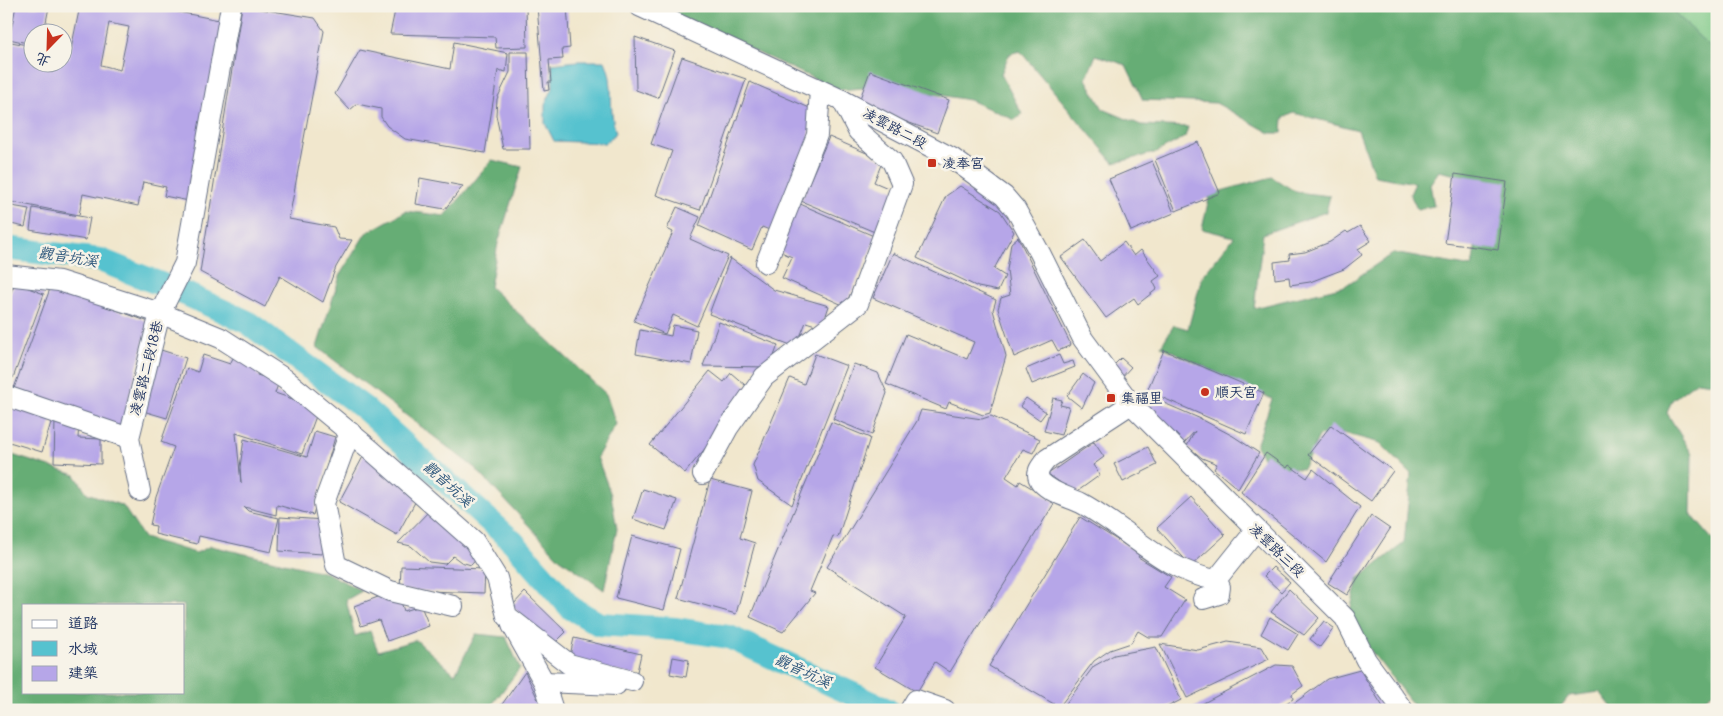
<svg xmlns="http://www.w3.org/2000/svg" width="1723" height="716" font-family="Delius,'LXGW WenKai TC',sans-serif">
	<style>
		.green { fill: #7ec987; stroke: #4c7c72 }
		.forest { fill: #66ad74; stroke: #406e69; fill-rule: evenodd }
		.water { fill: #56c2cf; stroke: #387896 }
		.lines { fill: none; stroke-linecap: round; stroke-linejoin: round }
		.river { stroke: #56c2cf; stroke-width: 24 }
		.building { fill: #b6a6e8; fill-rule: evenodd }
		.minor-casing { stroke: #666f85; stroke-width: 22 }
		.minor { stroke: #fff; stroke-width: 20 }
		.poi-dot { fill: #c8321e; stroke: #f7f3e8; stroke-width: 2 }
		.labels { text-anchor: middle; stroke-width: 5; stroke-linejoin: round; paint-order: stroke }
		.street-label { font-size: 14px; fill: #1b2f5e; stroke: #f7f3e8 }
		.poi-label { font-size: 14px; fill: #1b2f5e; stroke: #f7f3e8; text-anchor: start }
		.water-label { font-size: 15px; font-style: italic; fill: #2a547a; stroke: #f7f3e8 }
	</style>
	<rect width="100%" height="100%" fill="#f7f3e8"/>
	<filter id="ink" filterUnits="userSpaceOnUse"><feTurbulence type="fractalNoise" baseFrequency=".02" numOctaves="2"/><feDisplacementMap in="SourceGraphic" scale="10" xChannelSelector="R" yChannelSelector="G"/><feConvolveMatrix kernelMatrix="1 2 1 2 8 2 1 2 1" color-interpolation-filters="sRGB"/></filter>
	<filter id="wash" filterUnits="userSpaceOnUse"><feTurbulence type="fractalNoise" baseFrequency=".0096" numOctaves="4" result="noise"/><feDisplacementMap in="SourceGraphic" scale="20" xChannelSelector="R" yChannelSelector="G"/><feGaussianBlur stdDeviation="1.12" result="paint"/><feColorMatrix in="noise" values="0 0 0 0 0 0 0 0 0 0 0 0 0 0 0 0 0 1.4 0 .05"/><feComposite in="paint" operator="in"/></filter>
	<g filter="url(#wash)">
		<rect width="100%" height="100%" fill="#f1e7cd"/>
		<path class="green" d="M1668 6H1717V54L1673 12Z"/>
		<g class="forest">
			<path d="M656 6H1668L1717 54V386L1713 383 1697 381 1672 400 1667 413 1692 454 1691 514 1712 539 1717 540V690L1688 710H1614L1600 692 1569 696 1558 710H1417L1360 637 1350 611 1358 579 1404 543 1411 474 1380 443 1336 431 1319 436 1303 469 1269 467 1256 446 1272 399 1161 346 1174 325 1188 329 1202 277 1234 237 1202 229 1210 194 1272 177 1296 192 1330 196 1326 212 1263 234 1254 308 1345 286 1393 253 1472 267 1486 182 1439 171 1430 184 1434 206 1417 209 1410 194 1415 183 1375 176 1358 130 1294 113 1283 118 1282 133H1270L1216 103 1143 100 1126 65 1096 55 1086 79 1103 109 1141 125 1188 127 1185 137 1155 153 1114 163 1020 51 1009 54 1001 74 1022 114 1015 120 969 100 887 86 839 90Z"/>
			<path d="M492 160 522 167 498 243 490 287 606 394 616 424 597 457 611 495 617 529 604 590 559 558 475 468 317 347 341 273 366 233 406 211 445 216Z"/>
			<path d="M6 453 75 475 87 493 123 506 144 538 196 553 211 546 327 573 362 591 346 600 355 636 370 631 378 651 416 640 455 674 476 634 506 637 520 668 488 710H6ZM24 605H184V692H24Z"/>
		</g>
		<path class="water" d="M578 61H605C616 84 607 107 616 133L605 143 554 141 545 123V105L553 88 552 64Z"/>
		<g class="lines">
			<path class="river" d="M6 248 100 260 188 295 247 322 364 408 513 542 571 608 599 624 676 629 729 637 887 710"/>
		</g>
		<g id="blocks">
			<g class="building">
				<path d="M16 6 49 7 44 32H32V44L9 39Z"/>
				<path d="M80 6H148L224 21 194 202 164 196 166 187 143 182 138 206 83 194 79 215 6 201V41L32 46V62H62V58L69 59ZM109 23 129 27 120 70 101 65Z"/>
				<path d="M242 6 315 18 324 31 289 219 334 227 339 239 352 240 336 267 323 302 280 276 265 307 200 272Z"/>
				<path d="M396 6H526L527 47 496 48 495 37 390 34Z"/>
				<path d="M537 6H567L570 48 562 49 563 59 549 60 551 82H548L549 90 544 91Z"/>
				<path d="M635 37 675 51 658 98 636 90Z"/>
				<path d="M454 42 508 53 506 72 498 70 485 153 405 139 387 126 381 117V109L357 104 350 110 335 94 360 50 450 69Z"/>
				<path d="M510 52H528L530 149H503L496 115 497 99 510 72Z"/>
				<path d="M682 57 746 79 700 210 656 195 672 151 651 144Z"/>
				<path d="M870 71 949 100 937 133 858 104Z"/>
				<path d="M750 82 812 109 809 141 772 231 762 227 752 250 699 226Z"/>
				<path d="M829 137 883 160 874 182 895 191 877 233 801 201Z"/>
				<path d="M1198 142 1220 193 1176 211 1155 160Z"/>
				<path d="M1152 161 1174 213 1131 231 1109 179Z"/>
				<path d="M1455 174 1507 182 1498 250 1445 243Z"/>
				<path d="M420 178 463 186 445 209 416 204Z"/>
				<path d="M960 186 1000 211 1014 232 994 269 1005 276 998 291 978 287 917 258 946 196Z"/>
				<path d="M798 203 876 237 845 306 782 278 792 257 777 250Z"/>
				<path d="M6 205 29 209 25 227 6 223Z"/>
				<path d="M677 207 700 217 690 239 728 256 697 326 673 315 665 334 634 321 673 232 667 229Z"/>
				<path d="M33 208 90 218 86 240 30 230Z"/>
				<path d="M1360 226 1371 241 1358 249 1362 255 1344 269 1310 282 1290 285 1289 277 1275 279 1274 262 1290 260 1289 254 1305 252 1330 242 1346 231 1348 233Z"/>
				<path d="M1018 237 1071 345 1058 351 1052 340 1014 357 998 309 1001 298 1010 295 1007 270 1011 243Z"/>
				<path d="M1085 240 1100 261 1124 242 1134 256 1141 250 1160 276 1153 281 1157 289 1138 304 1134 298 1106 318 1061 257Z"/>
				<path d="M893 253 996 300 993 310 1006 356 990 413 983 415 949 402 946 409 886 384 906 334 967 359 974 342 873 298Z"/>
				<path d="M730 258 774 290 829 306 822 327 806 322 796 347 709 314Z"/>
				<path d="M15 283 44 294 13 378 6 375V292L10 294Z"/>
				<path d="M51 286 149 322 121 428 13 391Z"/>
				<path d="M719 322 778 345 770 367 703 366Z"/>
				<path d="M673 325 697 330 691 364 636 354 640 330 671 336Z"/>
				<path d="M161 350 186 358 167 418 143 411Z"/>
				<path d="M1164 350 1264 393 1246 434 1147 391Z"/>
				<path d="M815 354 847 366 792 505 758 481 753 465 790 378 804 384Z"/>
				<path d="M203 355 230 364 233 358 259 368 257 375 279 382 275 393 319 408 302 454 236 433 241 483 240 467 244 439 307 457 315 431 335 437 313 515 277 505 276 515 244 507 248 511 279 518 271 552 199 536 197 544 155 534 156 526 150 525 156 497 174 447 161 442 187 368 198 372Z"/>
				<path d="M1059 355 1063 364 1073 361 1075 367 1032 384 1026 369Z"/>
				<path d="M1121 358 1131 367 1120 379 1110 369Z"/>
				<path d="M854 364 878 373 887 393 872 435 833 419Z"/>
				<path d="M710 371 724 382 731 373 752 391 685 473 650 445Z"/>
				<path d="M1083 374 1094 383 1082 408 1067 396Z"/>
				<path d="M1150 397 1201 419 1233 436 1259 453 1238 489 1214 469 1217 464 1202 458 1187 446 1195 431 1184 443 1143 403Z"/>
				<path d="M1026 398 1046 412 1040 420 1020 406Z"/>
				<path d="M1053 398 1062 400 1060 405 1069 407 1061 435 1044 431Z"/>
				<path d="M6 402 53 416 42 452 6 441Z"/>
				<path d="M921 410 982 419 991 416 1040 439 1033 453 1023 449 1006 477 1018 485 1020 481 1055 502 950 672 935 662 917 692 875 667 906 617 827 567 917 421Z"/>
				<path d="M55 421 79 422 78 438 101 439V464L54 462Z"/>
				<path d="M831 422 870 438 838 537 833 536 810 591 815 593 783 632 750 617Z"/>
				<path d="M1331 425 1393 471 1371 501 1308 455Z"/>
				<path d="M1094 442 1104 457 1093 465 1100 475 1075 493 1048 474Z"/>
				<path d="M1148 447 1157 465 1123 482 1114 464Z"/>
				<path d="M365 453 419 495 397 535 339 502Z"/>
				<path d="M1266 453 1287 468 1289 465 1307 478 1313 469 1360 507 1326 562 1241 492Z"/>
				<path d="M710 480 752 491 740 538 755 543 736 614 678 598Z"/>
				<path d="M643 489 677 500 666 530 633 519Z"/>
				<path d="M1191 497 1225 535 1191 566 1157 528Z"/>
				<path d="M432 508 480 555 471 565 461 562 453 556 445 564 429 562 411 546 398 543Z"/>
				<path d="M1371 516 1390 529 1347 595 1328 583Z"/>
				<path d="M280 517 324 520 322 554 279 551Z"/>
				<path d="M1080 517 1140 554 1138 557 1171 577 1164 587 1185 600 1162 637H1148L1138 631 1131 643 1110 650 1094 661 1059 707 989 666Z"/>
				<path d="M632 536 680 549 664 610 616 598Z"/>
				<path d="M401 566 485 569 484 593 400 590Z"/>
				<path d="M1273 567 1290 582 1281 592 1264 576Z"/>
				<path d="M1289 589 1319 618 1304 635 1271 612Z"/>
				<path d="M525 592 566 632 552 646 512 606Z"/>
				<path d="M386 594 400 599 404 611 421 606 429 626 387 641 379 620 361 626 354 606Z"/>
				<path d="M1270 617 1298 634 1288 650 1261 634Z"/>
				<path d="M1324 621 1334 628 1320 647 1310 639Z"/>
				<path d="M574 638 641 654 636 676 569 660Z"/>
				<path d="M1228 642 1262 647 1269 659 1187 698 1160 644 1198 650Z"/>
				<path d="M1156 647 1181 700 1161 710H1061L1094 666 1114 655Z"/>
				<path d="M673 657 689 660 686 677 670 674Z"/>
				<path d="M1276 665 1292 666 1303 686 1292 694 1293 699 1274 710H1190Z"/>
				<path d="M1360 670 1385 710H1285L1327 679Z"/>
				<path d="M525 672 543 710H498Z"/>
			</g>
		</g>
	</g>
	<g filter="url(#ink)">
		<use href="#blocks" fill-opacity="0" stroke="#666f85" stroke-width="1"/>
		<g class="lines">
			<defs>
				<g id="minor">
					<path d="M639 6 842 100 952 158 1004 196 1016 210 1040 253 1083 339 1131 404 1345 618 1366 660 1403 710"/>
					<path d="M766 263 817 135 820 90"/>
					<path d="M6 275 59 281 160 313 221 338 285 379 371 450 474 541 497 578 507 616 569 664 632 681"/>
					<path d="M6 396 129 438"/>
					<path d="M1131 404 1047 459C1041 466 1034 473 1041 482 1051 493 1068 497 1081 503 1128 528 1163 571 1216 580"/>
					<path d="M350 432 324 503 336 565 390 591 453 606"/>
					<path d="M703 474 728 428 764 377 858 304 902 184 892 161 858 131 842 100"/>
					<path d="M140 491 129 438 160 313 185 263 231 6"/>
					<path d="M1203 599 1219 594 1220 587 1216 580 1256 530"/>
					<path d="M512 625 544 682"/>
					<path d="M553 710 544 682 616 685"/>
					<path d="M910 710 916 700 945 710"/>
				</g>
			</defs>
			<use href="#minor" class="minor-casing"/>
			<use href="#minor" class="minor"/>
		</g>
	</g>
	<g class="poi-dot">
		<rect x="927" y="158" width="10" height="10" rx="2.5"/>
		<circle cx="1205" cy="392" r="5"/>
		<rect x="1106" y="393" width="10" height="10" rx="2.5"/>
	</g>
	<g class="labels">
		<g class="street-label">
			<text transform="translate(895 128) rotate(28)" y="5">凌雲路二段</text>
			<text transform="translate(146 368) rotate(-76)" y="5">凌雲路二段18巷</text>
			<text transform="translate(1277 550) rotate(44)" y="5">凌雲路三段</text>
		</g>
		<g class="poi-label">
			<text x="942" y="168">凌奉宮</text>
			<text x="1215" y="397">順天宮</text>
			<text x="1121" y="403">集福里</text>
		</g>
		<g class="water-label">
			<text transform="translate(68 257) rotate(9)" y="5">觀音坑溪</text>
			<text transform="translate(448 484) rotate(42)" y="5">觀音坑溪</text>
			<text transform="translate(803 671) rotate(25)" y="5">觀音坑溪</text>
		</g>
	</g>
	<rect width="1723" height="716" fill="none" stroke="#f7f3e8" stroke-width="25"/>
	<rect x="22" y="604" width="162" height="90" fill="#f7f3e8" stroke="#9fa5b1"/>
	<rect x="32" y="620" width="25" height="8" fill="#ffffff" stroke="#9fa5b1"/>
	<text x="68" y="628" font-size="15" fill="#1b2f5e">道路</text>
	<rect x="32" y="641" width="25" height="15" fill="#56c2cf" stroke="#9fa5b1"/>
	<text x="68" y="654" font-size="15" fill="#1b2f5e">水域</text>
	<rect x="32" y="666" width="25" height="15" fill="#b6a6e8" stroke="#9fa5b1"/>
	<text x="68" y="678" font-size="15" fill="#1b2f5e">建築</text>
	<g transform="translate(48 48) rotate(203)"><circle r="24" fill="#f7f3e8" stroke="#9fa5b1"/>
	<path d="M0-4L9 19L0 12L-9 19Z" fill="#c8321e"/>
	<text y="-8" font-size="14" font-weight="bold" text-anchor="middle" fill="#1b2f5e">北</text>
	</g>
</svg>
